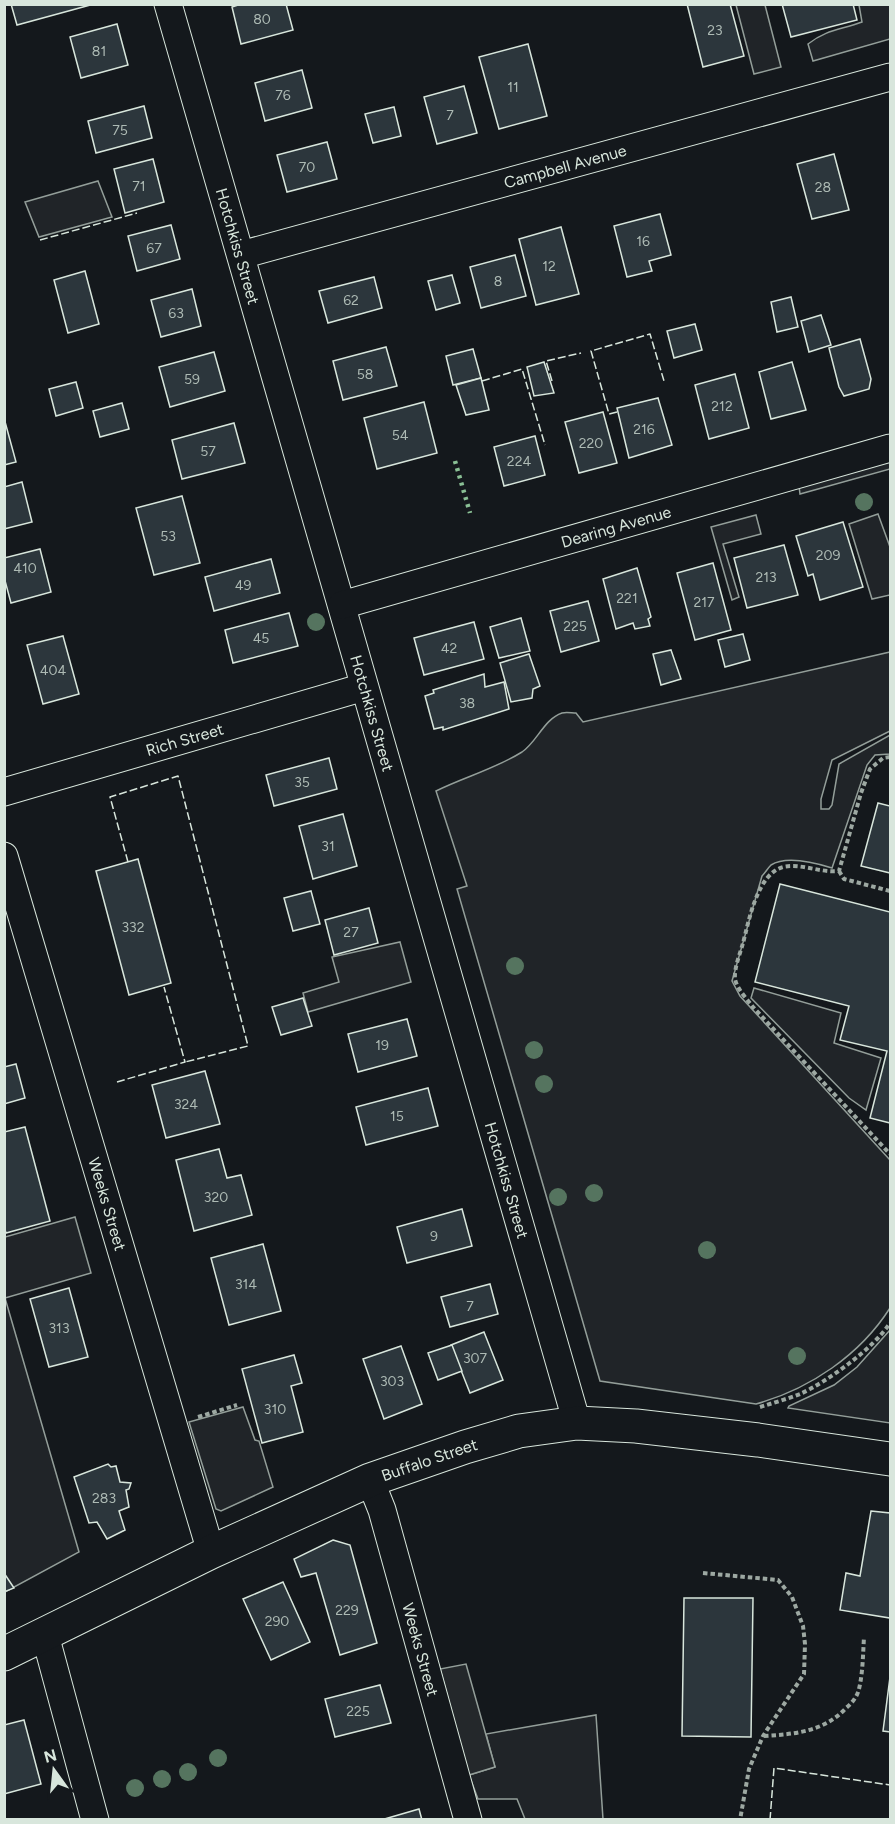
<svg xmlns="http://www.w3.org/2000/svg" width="895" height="1824" font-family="Figtree,sans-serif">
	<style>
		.green { fill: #202428; stroke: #939e99; stroke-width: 1.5 }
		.parking { fill: #24282b; stroke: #939e99; stroke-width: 1.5 }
		.building { fill: #2c363c; stroke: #d8e6dc; stroke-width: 1.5 }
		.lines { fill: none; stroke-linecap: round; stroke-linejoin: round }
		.street-casing { stroke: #d8e6dc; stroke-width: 29 }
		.secondary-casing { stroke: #d8e6dc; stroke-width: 35 }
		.path { stroke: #9da8a2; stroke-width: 4; stroke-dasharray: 4.5 3; stroke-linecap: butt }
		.street { stroke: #14181c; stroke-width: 27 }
		.secondary { stroke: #14181c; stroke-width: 33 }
		.hedge { stroke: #8ac095; stroke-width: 4.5; stroke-dasharray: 3 4.5; stroke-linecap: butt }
		.fence { stroke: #d8e6dc; stroke-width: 1.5; stroke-dasharray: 8 3; stroke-linecap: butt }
		.tree { fill: #55745f }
		.labels { text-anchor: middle; stroke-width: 4.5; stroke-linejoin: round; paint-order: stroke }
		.number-label { font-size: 14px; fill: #adbab4 }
		.street-label { font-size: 16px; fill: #d8e6dc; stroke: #14181c }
	</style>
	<rect width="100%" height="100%" fill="#14181c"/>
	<g class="green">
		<path d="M736 5H765L781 67 754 74Z"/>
		<path d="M859 5H890V39L813 61 808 44C827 29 841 30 862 22Z"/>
		<path d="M98 181 112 217 39 237 25 202Z"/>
		<path d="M890 459V469L800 494 799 486Z"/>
		<path d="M878 514 890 547V595L872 599 849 524Z"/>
		<path d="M756 515 761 534 723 544 739 597 732 600 711 527Z"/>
		<path d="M890 652V731L832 760 821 799V809H829L832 805 839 764 890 735V754L875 755 867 765 832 868C816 863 787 855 771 865 768 868 765 873 762 876L732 981 740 996 890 1160V1308C860 1355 810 1389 756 1404L600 1381 457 889 467 886 436 791C464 777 495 769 522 752 537 742 544 719 562 713 566 712 572 713 576 713L583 722Z"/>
		<path d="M400 942 411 982 308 1012 303 993 339 982 332 957Z"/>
		<path d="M754 988 841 1013 834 1043 881 1058 866 1110 849 1098 751 998Z"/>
		<path d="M75 1217 91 1273 5 1298 79 1552 5 1592V1237Z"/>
		<path d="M890 1330V1423L788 1408 789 1406 834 1385 857 1367Z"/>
		<path d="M243 1407 255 1440 259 1441 273 1487 221 1511 216 1509 189 1422Z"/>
		<path d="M596 1715 603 1819H525L517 1799H478L469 1775 495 1767 486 1734Z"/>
	</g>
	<path class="parking" d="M466 1664 495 1767 469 1775 440 1669Z"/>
	<g class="building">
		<path d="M11 4H94L17 25Z"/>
		<path d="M241 4H286L293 30 241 44 232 7Z"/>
		<path d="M687 4H730L744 56 703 67Z"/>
		<path d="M782 4H853L857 20 791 37Z"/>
		<path d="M117 24 128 65 81 78 70 37Z"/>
		<path d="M528 44 547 116 499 129 479 57Z"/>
		<path d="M302 70 312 108 265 121 255 83Z"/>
		<path d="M464 86 477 133 437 144 424 97Z"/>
		<path d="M144 106 152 138 96 153 88 121Z"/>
		<path d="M394 107 401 136 373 143 365 114Z"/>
		<path d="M327 142 337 179 287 192 277 155Z"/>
		<path d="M834 154 849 210 812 219 797 164Z"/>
		<path d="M153 159 164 202 125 213 114 169Z"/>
		<path d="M660 214 671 255 649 261 652 271 627 277 614 226Z"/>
		<path d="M171 225 180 259 137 271 128 236Z"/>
		<path d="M561 227 579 294 536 305 519 239Z"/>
		<path d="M515 255 526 296 481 308 470 267Z"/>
		<path d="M85 271 99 324 68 333 54 280Z"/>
		<path d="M452 275 460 303 436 310 428 281Z"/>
		<path d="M374 277 382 308 328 323 319 291Z"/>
		<path d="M192 289 201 326 161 337 151 300Z"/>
		<path d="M791 297 798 327 777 332 771 302Z"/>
		<path d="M821 315 831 345 809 352 801 321Z"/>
		<path d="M695 324 702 350 674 358 667 331Z"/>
		<path d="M860 339 871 379 869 389 844 396 839 387 829 348Z"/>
		<path d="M386 347 397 386 343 400 333 361Z"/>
		<path d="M473 349 481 378 453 385 446 356Z"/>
		<path d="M214 352 225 391 170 407 159 367Z"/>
		<path d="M544 362 554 393 534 396 527 367Z"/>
		<path d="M792 362 806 410 771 419 759 372Z"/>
		<path d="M735 374 749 428 709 439 695 385Z"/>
		<path d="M481 378 489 410 466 415 456 385Z"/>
		<path d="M76 382 83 408 56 416 49 389Z"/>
		<path d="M658 398 672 445 629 458 617 408Z"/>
		<path d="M424 402 437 453 377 469 364 418Z"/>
		<path d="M122 403 129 429 100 437 93 411Z"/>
		<path d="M603 412 617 463 579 473 565 422Z"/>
		<path d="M4 418 16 462 4 465Z"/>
		<path d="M234 423 245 463 182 479 172 440Z"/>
		<path d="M535 436 545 475 504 486 494 447Z"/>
		<path d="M22 482 32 522 4 529V487Z"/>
		<path d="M182 496 200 563 154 575 136 508Z"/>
		<path d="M843 522 863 587 820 600 813 574 808 576 796 536Z"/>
		<path d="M784 545 798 595 747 608 734 558Z"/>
		<path d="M40 549 51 592 11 603 4 577V558Z"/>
		<path d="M271 559 280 593 214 611 205 577Z"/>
		<path d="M713 563 731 630 695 640 677 573Z"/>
		<path d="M637 568 651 617 648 619 650 626 635 629 633 623 616 629 603 579Z"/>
		<path d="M588 601 599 641 561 652 550 611Z"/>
		<path d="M289 613 298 646 233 663 225 630Z"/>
		<path d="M521 618 530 651 499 658 490 627Z"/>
		<path d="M474 622 484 659 424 675 414 638Z"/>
		<path d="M743 634 750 660 725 667 718 640Z"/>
		<path d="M63 636 79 694 43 704 27 645Z"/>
		<path d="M671 650 681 679 661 685 653 654Z"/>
		<path d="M529 654 540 686 533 689 532 698 511 702 500 663Z"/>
		<path d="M484 674 485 687 504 682 509 709 443 730V727L434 729 425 696 434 693 433 690Z"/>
		<path d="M329 758 337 789 274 806 266 775Z"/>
		<path d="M878 803 890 806V873L861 866Z"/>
		<path d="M343 814 357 866 313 879 299 826Z"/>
		<path d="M138 859 171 983 129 995 96 871Z"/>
		<path d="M780 884 890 912V1123L870 1118 887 1051 840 1040 849 1006 755 982Z"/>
		<path d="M311 891 320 924 293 931 284 898Z"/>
		<path d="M369 908 378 943 334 955 325 920Z"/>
		<path d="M303 998 312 1026 281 1035 272 1007Z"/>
		<path d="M407 1019 417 1056 358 1072 348 1034Z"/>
		<path d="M16 1064 25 1098 4 1104V1067Z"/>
		<path d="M205 1071 220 1124 166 1138 152 1085Z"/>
		<path d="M428 1088 438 1126 366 1145 356 1107Z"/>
		<path d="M25 1127 50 1221 6 1233 4 1226V1132Z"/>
		<path d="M219 1149 227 1178 241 1175 252 1215 194 1231 176 1160Z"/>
		<path d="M462 1209 472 1246 407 1263 397 1227Z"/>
		<path d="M263 1244 281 1311 229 1325 211 1258Z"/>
		<path d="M490 1284 498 1314 450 1327 441 1297Z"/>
		<path d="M69 1288 88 1357 49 1367 30 1299Z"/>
		<path d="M484 1332 503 1380 470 1393 451 1345Z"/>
		<path d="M452 1345 462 1371 438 1380 428 1353Z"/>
		<path d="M401 1346 422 1404 384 1419 363 1359Z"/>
		<path d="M294 1355 302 1383 291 1386 303 1432 262 1443 242 1369Z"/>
		<path d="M108 1464 111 1467 116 1466 120 1482 131 1483 129 1489 126 1490 129 1507 119 1511 125 1530 107 1539 97 1522 89 1523 74 1477Z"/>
		<path d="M871 1511 890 1513V1618L840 1610 846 1573 860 1576Z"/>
		<path d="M333 1540 350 1545 377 1643 340 1655 316 1573 301 1577 294 1559Z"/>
		<path d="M4 1573 14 1588 4 1592Z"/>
		<path d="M283 1582 310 1642 271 1660 243 1599Z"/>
		<path d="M684 1598H753L751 1737 682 1736Z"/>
		<path d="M890 1677V1732L883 1731Z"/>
		<path d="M380 1685 391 1723 335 1737 325 1699Z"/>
		<path d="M24 1720 41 1784 4 1794V1725Z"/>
		<path d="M419 1809 422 1820H381Z"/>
	</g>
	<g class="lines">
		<defs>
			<g id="street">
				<path id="s1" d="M168 4 577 1423"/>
				<path id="s2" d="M241 255 890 77"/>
				<path id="s3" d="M342 605 890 448"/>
				<path id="s4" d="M4 792 364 687"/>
				<path id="s5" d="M4 856 211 1552"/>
				<path id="s6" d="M370 1480 382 1510 468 1820"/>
				<path d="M45 1635 95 1820"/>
			</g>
			<g id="secondary">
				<path id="s7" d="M4 1654 211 1552 370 1480 465 1447 519 1431 577 1423 636 1426 758 1440 890 1459"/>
			</g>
		</defs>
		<use href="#street" class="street-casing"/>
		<use href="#secondary" class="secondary-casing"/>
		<g class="path">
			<path d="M890 757 883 758 870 769 861 793 839 871C820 873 801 863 783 867 757 874 749 921 743 943 740 954 734 968 735 979 737 989 747 999 753 1007L890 1154"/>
			<path d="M839 871 844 879 890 891"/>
			<path d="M760 1407C773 1403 787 1399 800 1394 827 1382 874 1348 890 1323"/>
			<path d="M198 1417 237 1405"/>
			<path d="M703 1573 778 1580 792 1597 803 1626 805 1644 804 1674 763 1736 749 1769 740 1820"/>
			<path d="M764 1736C794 1734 824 1732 846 1708 852 1703 857 1697 859 1689 863 1672 863 1653 864 1637"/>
		</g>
		<use href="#street" class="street"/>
		<use href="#secondary" class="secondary"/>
		<path class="hedge" d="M455 461 470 513"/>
		<g class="fence">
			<path d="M40 240 137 213"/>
			<path d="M482 381 522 369 545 445"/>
			<path d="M552 381 546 361 581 353"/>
			<path d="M617 412 609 414 591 351 650 334 664 381"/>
			<path d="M128 862 110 797 178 776 248 1046 185 1062"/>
			<path d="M117 1082 185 1062 164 987"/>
			<path d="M770 1820 774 1768 890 1785"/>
		</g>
	</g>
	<g class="tree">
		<circle cx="864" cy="502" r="9"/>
		<circle cx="316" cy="622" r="9"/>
		<circle cx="515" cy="966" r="9"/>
		<circle cx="534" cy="1050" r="9"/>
		<circle cx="544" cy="1084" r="9"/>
		<circle cx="594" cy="1193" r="9"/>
		<circle cx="558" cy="1197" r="9"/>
		<circle cx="707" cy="1250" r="9"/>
		<circle cx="797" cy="1356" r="9"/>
		<circle cx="218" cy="1758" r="9"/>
		<circle cx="188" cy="1772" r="9"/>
		<circle cx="162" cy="1779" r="9"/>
		<circle cx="135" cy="1788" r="9"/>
	</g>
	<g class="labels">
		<g class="number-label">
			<text x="262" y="24">80</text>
			<text x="715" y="35">23</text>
			<text x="99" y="56">81</text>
			<text x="513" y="92">11</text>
			<text x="283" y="100">76</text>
			<text x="450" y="120">7</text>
			<text x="120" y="135">75</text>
			<text x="307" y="172">70</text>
			<text x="139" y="191">71</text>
			<text x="823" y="192">28</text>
			<text x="643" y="246">16</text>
			<text x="154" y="253">67</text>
			<text x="549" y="271">12</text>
			<text x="498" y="286">8</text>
			<text x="351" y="305">62</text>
			<text x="176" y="318">63</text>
			<text x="365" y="379">58</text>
			<text x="192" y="384">59</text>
			<text x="722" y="411">212</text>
			<text x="644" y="434">216</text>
			<text x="400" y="440">54</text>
			<text x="591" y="448">220</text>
			<text x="208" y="456">57</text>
			<text x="519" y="466">224</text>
			<text x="168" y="541">53</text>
			<text x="828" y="560">209</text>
			<text x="25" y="573">410</text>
			<text x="766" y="582">213</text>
			<text x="243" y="590">49</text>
			<text x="627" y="603">221</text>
			<text x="704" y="607">217</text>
			<text x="575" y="631">225</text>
			<text x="261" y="643">45</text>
			<text x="449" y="653">42</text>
			<text x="53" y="675">404</text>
			<text x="467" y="708">38</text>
			<text x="302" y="787">35</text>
			<text x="328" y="851">31</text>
			<text x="133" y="932">332</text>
			<text x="351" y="937">27</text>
			<text x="382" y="1050">19</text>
			<text x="186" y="1109">324</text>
			<text x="397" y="1121">15</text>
			<text x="216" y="1202">320</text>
			<text x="434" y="1241">9</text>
			<text x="246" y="1289">314</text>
			<text x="470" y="1311">7</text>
			<text x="59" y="1333">313</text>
			<text x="475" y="1363">307</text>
			<text x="392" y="1386">303</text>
			<text x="275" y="1414">310</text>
			<text x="104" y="1503">283</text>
			<text x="347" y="1615">229</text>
			<text x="277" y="1626">290</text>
			<text x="358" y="1716">225</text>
		</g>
		<g class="street-label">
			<text dy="6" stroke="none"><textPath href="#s2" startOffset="336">Campbell Avenue</textPath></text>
			<text dy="6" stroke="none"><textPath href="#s1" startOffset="252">Hotchkiss Street</textPath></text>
			<text dy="6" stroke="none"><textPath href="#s3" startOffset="285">Dearing Avenue</textPath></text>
			<text dy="6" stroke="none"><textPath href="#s1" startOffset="738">Hotchkiss Street</textPath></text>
			<text dy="6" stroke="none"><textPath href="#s4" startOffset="188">Rich Street</textPath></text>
			<text dy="6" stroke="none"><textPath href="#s1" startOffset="1224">Hotchkiss Street</textPath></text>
			<text dy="6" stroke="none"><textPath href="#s5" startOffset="363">Weeks Street</textPath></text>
			<text dy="6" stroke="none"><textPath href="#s7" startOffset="468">Buffalo Street</textPath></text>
			<text dy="6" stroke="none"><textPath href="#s6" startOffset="177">Weeks Street</textPath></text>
		</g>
	</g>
	<rect width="895" height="1824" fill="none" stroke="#d8e6dc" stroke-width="12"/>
	<g transform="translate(54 1770) rotate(345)" stroke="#14181c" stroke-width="4.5" paint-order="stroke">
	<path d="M0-4.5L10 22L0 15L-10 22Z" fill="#d8e6dc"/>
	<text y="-9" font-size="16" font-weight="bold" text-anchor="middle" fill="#d8e6dc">N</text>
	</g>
</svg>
